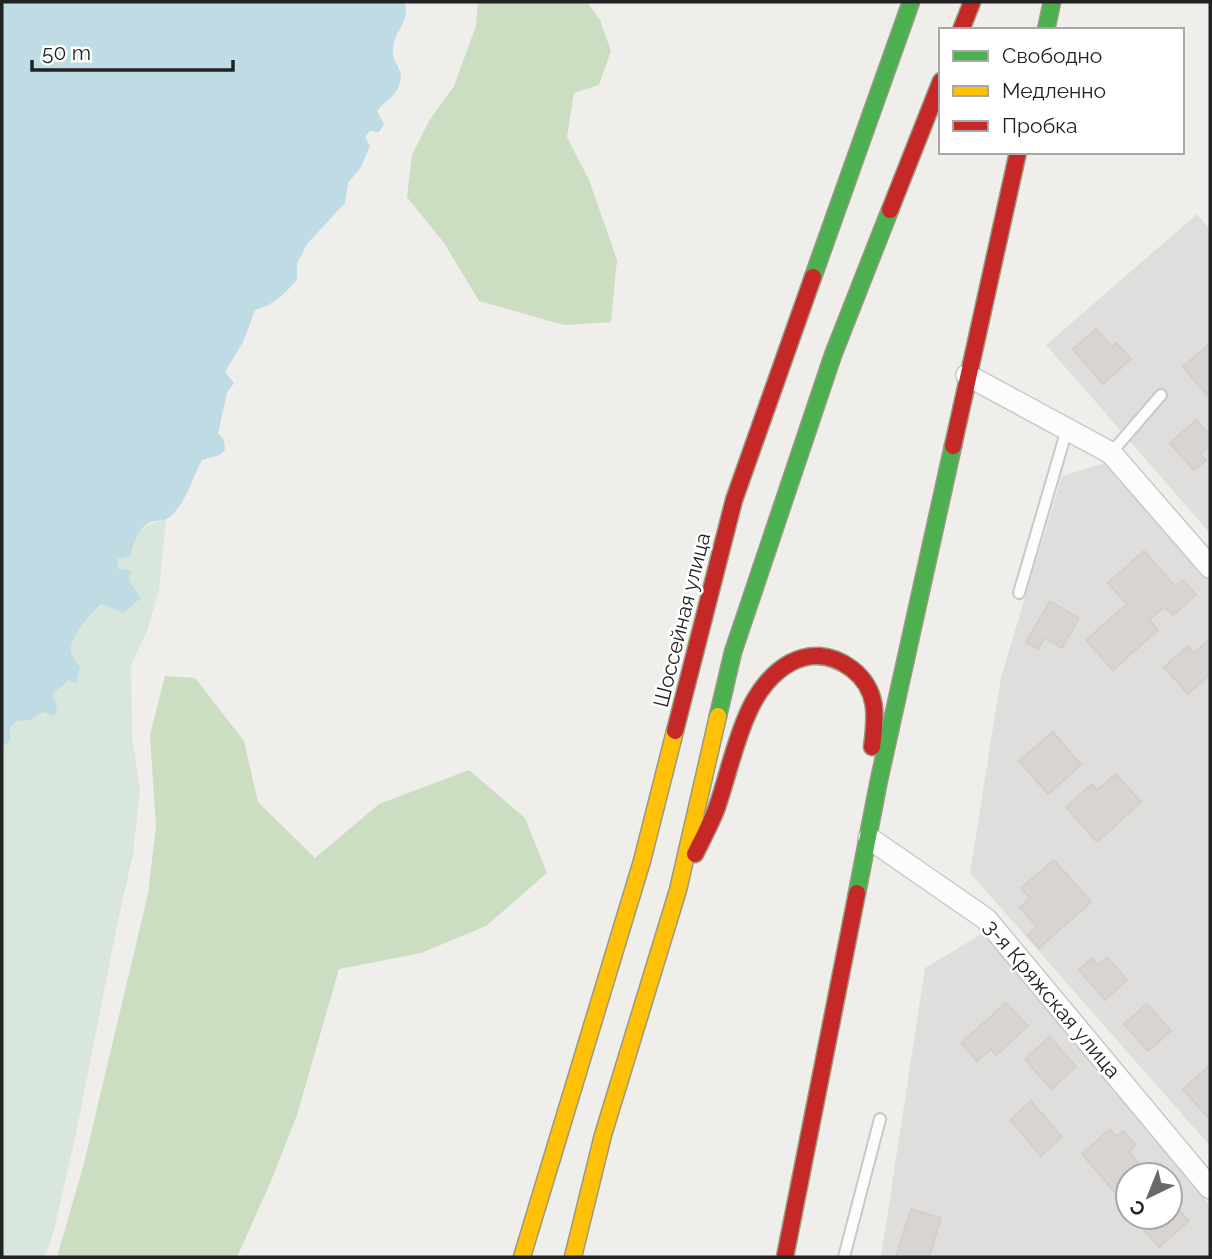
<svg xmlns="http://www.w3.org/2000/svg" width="1212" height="1259" font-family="Raleway,sans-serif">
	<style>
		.residential { fill: #dfdedc; fill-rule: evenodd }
		.forest { fill: #cbdec1 }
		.wetland { fill: #d9e6de }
		.water { fill: #bfdbe3 }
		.building { fill: #d7d4d2; stroke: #d3d0cc; stroke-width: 2 }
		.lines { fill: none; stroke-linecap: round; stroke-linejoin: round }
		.lane-casing { stroke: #c9c8c7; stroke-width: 14 }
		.street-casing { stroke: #c9c8c7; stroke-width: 24 }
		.fast-casing { stroke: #999a82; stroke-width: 19 }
		.slow-casing { stroke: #999a82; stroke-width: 19 }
		.jam-casing { stroke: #999a82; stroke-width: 19 }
		.lane { stroke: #fdfcfc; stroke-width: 10 }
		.street { stroke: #fdfcfc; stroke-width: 21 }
		.fast { stroke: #4caf50; stroke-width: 16 }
		.slow { stroke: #ffc107; stroke-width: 16 }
		.jam { stroke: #c62828; stroke-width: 16 }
		.labels { text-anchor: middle; stroke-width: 5; stroke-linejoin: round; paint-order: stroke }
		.street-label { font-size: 21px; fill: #222; stroke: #fff }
	</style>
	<rect width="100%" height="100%" fill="#f0eeeb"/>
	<g class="residential">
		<path d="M1197 214 1210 229V533L1046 345Z"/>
		<path d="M1111 461 1210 576V1146L970 873 1001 677 1062 476Z"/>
		<path d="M983 933 1210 1206V1257H881L925 968ZM1128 1175H1170V1217H1128Z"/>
	</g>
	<g class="forest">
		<path d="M478 2H587L600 20 611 51 599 85 574 93 567 137 589 180 617 260 611 322 564 325 479 301 444 243 407 197 412 155 429 121 454 86 476 26Z"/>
		<path d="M165 676 195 678 244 741 258 802 315 858 379 804 469 770 525 818 547 873 486 926 421 953 339 969 297 1115 271 1181 237 1257H57L84 1163 148 894 156 827 150 735Z"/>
	</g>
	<path class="wetland" d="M166 520 159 590 147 631 131 665 132 735 140 790 133 854 117 925 76 1134 53 1234 45 1257H2V748L10 741V727L17 721 31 720 43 712 52 695 69 680 75 684 80 667C77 663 73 658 71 652 69 638 92 612 103 604L123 613 138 592 119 569 117 559 131 556C135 533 142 523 166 520Z"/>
	<path class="water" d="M2 2H405C410 24 394 30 393 49 391 64 406 68 399 86 394 98 384 101 377 111L384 124 379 132 370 131 365 137 370 146 361 167 348 183 345 203 307 244 297 264V280C284 294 274 305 255 310L243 342 225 372 234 383 227 393 218 433 224 440 225 450 220 455 202 460C192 478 188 497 174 513 167 521 163 520 154 521 139 525 133 543 131 556L117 559 119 569 131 570 129 580 141 598 123 613 102 604C92 612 69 638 71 652 73 658 77 663 80 667L76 684 69 680 52 695 57 704 55 716 43 712 31 720 17 721 10 727V741L2 747Z"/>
	<g class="building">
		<path d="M1096 329 1112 347 1116 343 1131 359 1103 384 1073 349Z"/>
		<path d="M1210 343V392L1207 395 1183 367Z"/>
		<path d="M1196 420 1210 436V445L1200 454 1206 460 1194 470 1170 443Z"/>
		<path d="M1144 551 1175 586 1183 580 1196 595 1173 615 1164 607 1149 620 1158 630 1113 670 1086 640 1127 604 1108 583Z"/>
		<path d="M1050 601 1079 618 1062 648 1045 638 1038 649 1026 642Z"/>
		<path d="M1210 639V674L1188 694 1164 667 1188 646 1194 653Z"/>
		<path d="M1053 732 1081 765 1048 794 1019 761Z"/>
		<path d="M1116 774 1141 802 1097 842 1066 807 1092 784 1097 790Z"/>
		<path d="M1054 860 1091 902 1039 948 1028 935 1037 927 1020 907 1030 898 1021 888Z"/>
		<path d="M1107 957 1127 980 1105 1000 1079 970 1092 958 1098 965Z"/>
		<path d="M1006 1003 1028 1026 996 1055 991 1049 977 1061 961 1043Z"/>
		<path d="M1147 1004 1171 1031 1148 1051 1124 1024Z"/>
		<path d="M1050 1037 1076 1067 1051 1089 1025 1059Z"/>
		<path d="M1210 1065V1120L1183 1089Z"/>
		<path d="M1031 1101 1062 1137 1041 1156 1010 1120Z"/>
		<path d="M1110 1129 1116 1137 1123 1131 1136 1145 1129 1152 1147 1172 1144 1175H1128V1189L1119 1197 1082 1154Z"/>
		<path d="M1170 1200 1189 1221 1159 1247 1132 1217H1170Z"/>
		<path d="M911 1209 941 1218 929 1257H896Z"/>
	</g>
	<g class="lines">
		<defs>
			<g id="lane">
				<path d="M1111 453 1161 395"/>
				<path d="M1019 593 1067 429"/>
				<path d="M844 1257 880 1119"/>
			</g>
			<g id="street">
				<path d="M967 375 1111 453 1210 567"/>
				<path d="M869 838 986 919 1210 1188"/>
			</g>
			<g id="fast">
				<path d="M1046 30 1052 2"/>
				<path d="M813 277 911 2"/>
				<path d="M718 716 733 652 833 355 890 210"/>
				<path d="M857 893 879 780 953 446"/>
			</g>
			<g id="slow">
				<path d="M522 1257 642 861 675 731"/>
				<path d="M573 1257 603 1135 678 890 718 716"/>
			</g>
			<g id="jam">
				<path d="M961 30 972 2"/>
				<path d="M890 210 941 81"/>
				<path d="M953 446 1018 152"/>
				<path d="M675 731 734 500 813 277"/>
				<path d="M695 854C702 840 710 825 716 810 727 779 734 744 748 713 766 671 808 636 852 669 879 690 876 717 872 747"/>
				<path d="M785 1257 857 893"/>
			</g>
		</defs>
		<use href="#lane" class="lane-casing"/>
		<use href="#street" class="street-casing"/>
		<use href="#fast" class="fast-casing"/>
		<use href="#slow" class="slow-casing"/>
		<use href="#jam" class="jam-casing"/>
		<use href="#lane" class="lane"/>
		<use href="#street" class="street"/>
		<use href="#fast" class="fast"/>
		<use href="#slow" class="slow"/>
		<use href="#jam" class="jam"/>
	</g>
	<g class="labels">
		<g class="street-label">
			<text transform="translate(682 620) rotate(-76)" y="7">Шоссейная улица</text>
			<text transform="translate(1052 999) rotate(50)" y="7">3-я Кряжская улица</text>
		</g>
	</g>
	<rect width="1212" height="1259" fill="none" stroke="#222222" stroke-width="7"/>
	<rect x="939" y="28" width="245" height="126" fill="#ffffff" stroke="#a7a7a7" stroke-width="2"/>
	<rect x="953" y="51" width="35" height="10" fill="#4caf50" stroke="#a7a7a7" stroke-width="2"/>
	<text x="1002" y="63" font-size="21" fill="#222222">Свободно</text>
	<rect x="953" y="86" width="35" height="10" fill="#ffc107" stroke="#a7a7a7" stroke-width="2"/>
	<text x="1002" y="98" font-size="21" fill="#222222">Медленно</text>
	<rect x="953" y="121" width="35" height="10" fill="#c62828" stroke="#a7a7a7" stroke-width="2"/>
	<text x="1002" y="133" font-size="21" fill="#222222">Пробка</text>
	<g transform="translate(1149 1196) rotate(223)"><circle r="33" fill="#ffffff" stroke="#a7a7a7" stroke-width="2"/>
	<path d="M0-5L12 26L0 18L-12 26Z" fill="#6a6968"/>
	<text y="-10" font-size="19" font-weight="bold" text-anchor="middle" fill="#222222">С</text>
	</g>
	<path d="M32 60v10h201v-10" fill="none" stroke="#222222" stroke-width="3.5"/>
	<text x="42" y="60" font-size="21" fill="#222222" stroke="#ffffff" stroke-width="5" paint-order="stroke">50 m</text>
</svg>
